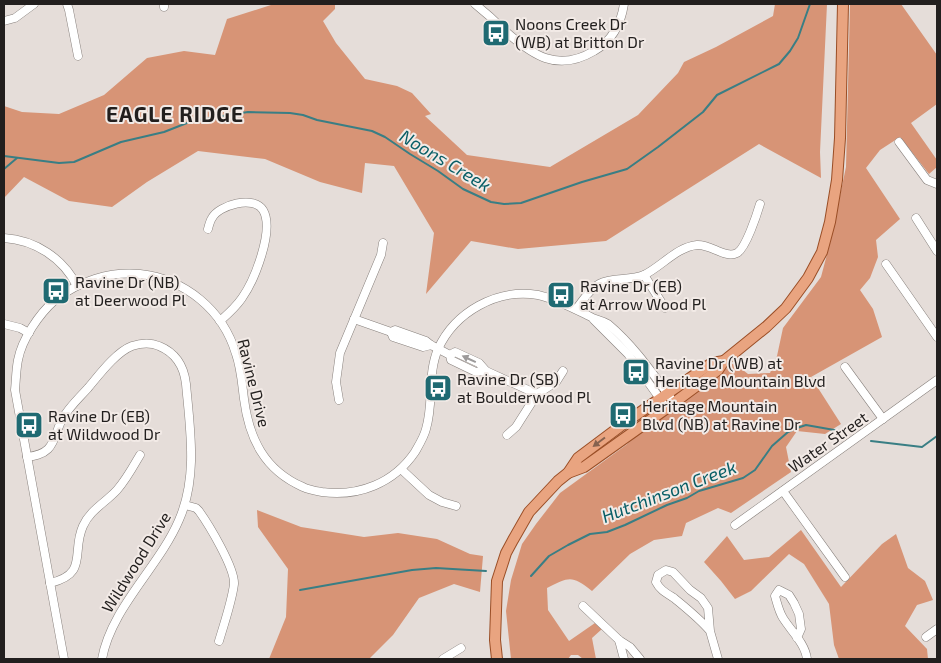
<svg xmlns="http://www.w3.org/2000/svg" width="941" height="663" font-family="'Exo 2',sans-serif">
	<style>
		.forest { fill: #d79476 }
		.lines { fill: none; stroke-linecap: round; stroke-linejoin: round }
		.stream { stroke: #397e84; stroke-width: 2 }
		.minor-casing { stroke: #88817d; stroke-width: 9 }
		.major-casing { stroke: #9a4e26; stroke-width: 12 }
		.minor { stroke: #fff; stroke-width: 8 }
		.major { stroke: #e9a480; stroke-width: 10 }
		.oneway { fill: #9c9a9a }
		.oneway2 { fill: #86624f }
		.labels { text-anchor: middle; stroke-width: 4; stroke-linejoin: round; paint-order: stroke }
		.poi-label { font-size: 16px; fill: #221f1e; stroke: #f2eae6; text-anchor: start }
		.street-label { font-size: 16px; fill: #221f1e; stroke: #f2eae6 }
		.water-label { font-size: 18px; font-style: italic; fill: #085e66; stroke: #f2eae6 }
		.district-label { font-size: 21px; font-weight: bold; letter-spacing: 1px; fill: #221f1e; stroke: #f2eae6 }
	</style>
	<rect width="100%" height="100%" fill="#e5ddd9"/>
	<g class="forest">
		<path d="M274 4H335V9L323 21 336 43 365 79 397 86 412 93 431 114 425 116 467 155 550 167 638 115 678 73 684 62 716 47 773 16 775 4H827L820 152 821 178 759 144 606 241 518 249 471 241 426 294 434 233 394 166 365 163 362 193 320 182 265 159 198 151 147 182 112 207 69 201 24 177 4 198V106L22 112 59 114 104 95 147 58 184 51 215 55 227 19Z"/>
		<path d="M850 4H901L937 55V104L911 123 937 160V167L929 174 900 137 880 150 866 168 900 219 876 240 878 257 870 278 860 290 873 309 882 337 811 377 841 424 825 434 797 431 786 447 791 472 731 513 718 508 686 523 682 536 654 540 630 554 592 591C571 575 570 577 547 588L548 610 569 641 595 623 602 629 592 638 596 659H583L578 655H571L568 659H511L506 611 511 580 522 544 536 524 560 493 626 445 655 420 734 363 748 374 770 373 777 356 783 328 821 277 830 243 846 167Z"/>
		<path d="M257 510 301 527 364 537 398 533 437 539 470 554 483 556 480 592 454 584 419 598 393 635 369 659H269L286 617 288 569 258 527Z"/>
		<path d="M801 530 841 587 882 544 896 534 908 568 925 581 933 600 917 605 905 626 927 649 928 659H839L834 645 829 604 804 564 789 554 751 591 735 599 721 581 704 562 727 536 744 560 769 557Z"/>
	</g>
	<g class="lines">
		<g class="stream">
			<path d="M4 156 59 163 74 162 121 142 164 132 192 121 222 116 248 112 290 113 303 115 317 120 372 131 385 137 410 154 438 171 463 189 491 202 504 204 521 203 582 182 627 169 658 147 703 112 717 95 779 64 790 51 798 38 810 4"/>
			<path d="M4 169 17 158"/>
			<path d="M871 441 922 447 937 436"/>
			<path d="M531 576 549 556 568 545 590 534 607 532 625 525 667 505 687 498 699 491 743 478 755 470 772 446 788 432 797 428 806 425 840 431"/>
			<path d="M300 590 412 570 436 568 486 571"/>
		</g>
		<defs>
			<g id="minor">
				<path d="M67 4 69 10 78 56"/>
				<path d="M164 4V7"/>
				<path d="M475 4C485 12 495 21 504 30 532 55 557 73 594 51 612 41 621 24 624 4"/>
				<path d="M4 21 15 18 34 4"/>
				<path d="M899 142 927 180 937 184"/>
				<path d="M916 218 937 251"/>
				<path d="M208 229C209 225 210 221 212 218 219 205 254 195 263 210 275 230 254 281 242 298 236 307 228 314 220 321"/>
				<path d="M4 238C35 240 63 258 77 286"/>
				<path d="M886 264 937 337"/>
				<path d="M644 275 665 308"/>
				<path d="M576 309C583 301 589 289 599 284 612 277 630 281 644 275 662 266 677 247 697 245 711 244 725 259 737 253 746 248 757 214 760 204"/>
				<path d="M354 319 391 332 395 330 426 341 431 345 450 355 451 360 476 372 486 371"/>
				<path d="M594 320 628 354 663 403"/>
				<path d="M4 324 20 328 29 333"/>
				<path d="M391 332 393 337 423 347 431 345"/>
				<path d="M450 355 455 352 479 363 486 371 537 394"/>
				<path d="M845 367 883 419"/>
				<path d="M339 400 336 382 340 353 381 255 383 243"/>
				<path d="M507 435 516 427 537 394 556 382 563 371"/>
				<path d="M27 457C34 456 42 455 48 449 56 441 57 427 63 418 69 407 79 398 88 388 99 375 116 352 132 346 141 343 150 342 159 346 176 353 184 366 186 384 190 429 198 477 179 520 159 567 111 608 102 659"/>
				<path d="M401 469 429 495 442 502 456 506"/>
				<path d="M783 491 845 577"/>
				<path d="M185 505 196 508 199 511C209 525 235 568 234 584 232 601 224 624 219 641"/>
				<path d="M735 525 937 380"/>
				<path d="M50 583C89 574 71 552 83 526 90 510 105 503 117 490 126 480 133 467 140 455"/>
				<path d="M583 606 619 640 630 647 640 659"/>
				<path d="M710 631C700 619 686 608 674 598 666 593 660 590 656 582L658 575 666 570 673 572 690 590 701 598 708 608 710 631 718 659"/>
				<path d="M926 637 937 629"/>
				<path d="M797 638 801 629 799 614 794 603 789 595 779 590 775 596C777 603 779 612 783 618 791 631 805 643 807 659"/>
				<path d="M619 640 624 659"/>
				<path d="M64 659 15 390C16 380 16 370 18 360 22 339 39 314 55 300 79 281 110 271 140 274 185 279 223 310 236 354 241 368 242 384 244 399 249 438 264 470 303 487 309 490 316 491 322 492 359 497 394 483 415 452 419 445 424 437 426 429 434 403 427 375 438 349 455 312 497 288 538 295 556 299 573 308 589 316 595 320 602 320 608 324 633 345 651 371 670 397"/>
				<path d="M443 659 461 648"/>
			</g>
			<g id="major">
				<path d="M568 473 584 467 667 408 718 370 724 361 766 327 786 308 808 278 822 252 830 222 837 180 840 138 843 4"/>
				<path d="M497 659 495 640 497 581 506 553 513 540 529 512 558 481 568 473 578 458 626 422 712 363 724 361"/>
			</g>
		</defs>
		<use href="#minor" class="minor-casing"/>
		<use href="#major" class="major-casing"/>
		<use href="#minor" class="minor"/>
		<use href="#major" class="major"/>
	</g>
	<defs><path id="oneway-solid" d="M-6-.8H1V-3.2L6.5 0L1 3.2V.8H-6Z" transform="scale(1.25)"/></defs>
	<use class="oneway" href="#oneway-solid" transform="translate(469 359) rotate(-155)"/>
	<use class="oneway2" href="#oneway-solid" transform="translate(599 442) rotate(143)"/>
	<defs>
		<symbol id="bus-square" viewBox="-11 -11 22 22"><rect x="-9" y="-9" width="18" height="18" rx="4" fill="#1f6a72" stroke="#f2eae6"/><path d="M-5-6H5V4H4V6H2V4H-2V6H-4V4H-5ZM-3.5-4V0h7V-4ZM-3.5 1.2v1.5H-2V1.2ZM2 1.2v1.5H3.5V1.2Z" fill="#fff"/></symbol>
	</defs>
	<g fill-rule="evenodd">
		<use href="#bus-square" x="480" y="17" width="32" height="32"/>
		<use href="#bus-square" x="40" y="275" width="32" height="32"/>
		<use href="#bus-square" x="545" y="279" width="32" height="32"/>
		<use href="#bus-square" x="620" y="356" width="32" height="32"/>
		<use href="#bus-square" x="422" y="372" width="32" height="32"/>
		<use href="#bus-square" x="607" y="399" width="32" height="32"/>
		<use href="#bus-square" x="13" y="409" width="32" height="32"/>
	</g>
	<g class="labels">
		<g class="poi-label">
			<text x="515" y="30">Noons Creek Dr<tspan x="515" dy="18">(WB) at Britton Dr</tspan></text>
			<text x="75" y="288">Ravine Dr (NB)<tspan x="75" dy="18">at Deerwood Pl</tspan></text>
			<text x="580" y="292">Ravine Dr (EB)<tspan x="580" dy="18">at Arrow Wood Pl</tspan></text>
			<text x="655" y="369">Ravine Dr (WB) at<tspan x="655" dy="18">Heritage Mountain Blvd</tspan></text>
			<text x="457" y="385">Ravine Dr (SB)<tspan x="457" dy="18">at Boulderwood Pl</tspan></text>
			<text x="642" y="412">Heritage Mountain<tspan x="642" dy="18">Blvd (NB) at Ravine Dr</tspan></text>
			<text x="48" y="422">Ravine Dr (EB)<tspan x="48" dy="18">at Wildwood Dr</tspan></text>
		</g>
		<g class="street-label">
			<text transform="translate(254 383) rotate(76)" y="6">Ravine Drive</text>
			<text transform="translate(828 442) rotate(-35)" y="6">Water Street</text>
			<text transform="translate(136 562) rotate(-58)" y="6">Wildwood Drive</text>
		</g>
		<g class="water-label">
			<text transform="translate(445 161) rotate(31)" y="6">Noons Creek</text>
			<text transform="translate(669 492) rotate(-21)" y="6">Hutchinson Creek</text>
		</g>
		<g class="district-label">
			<text x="175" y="122">EAGLE RIDGE</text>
		</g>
	</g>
	<rect width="941" height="663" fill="none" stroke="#221f1e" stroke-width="10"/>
</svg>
